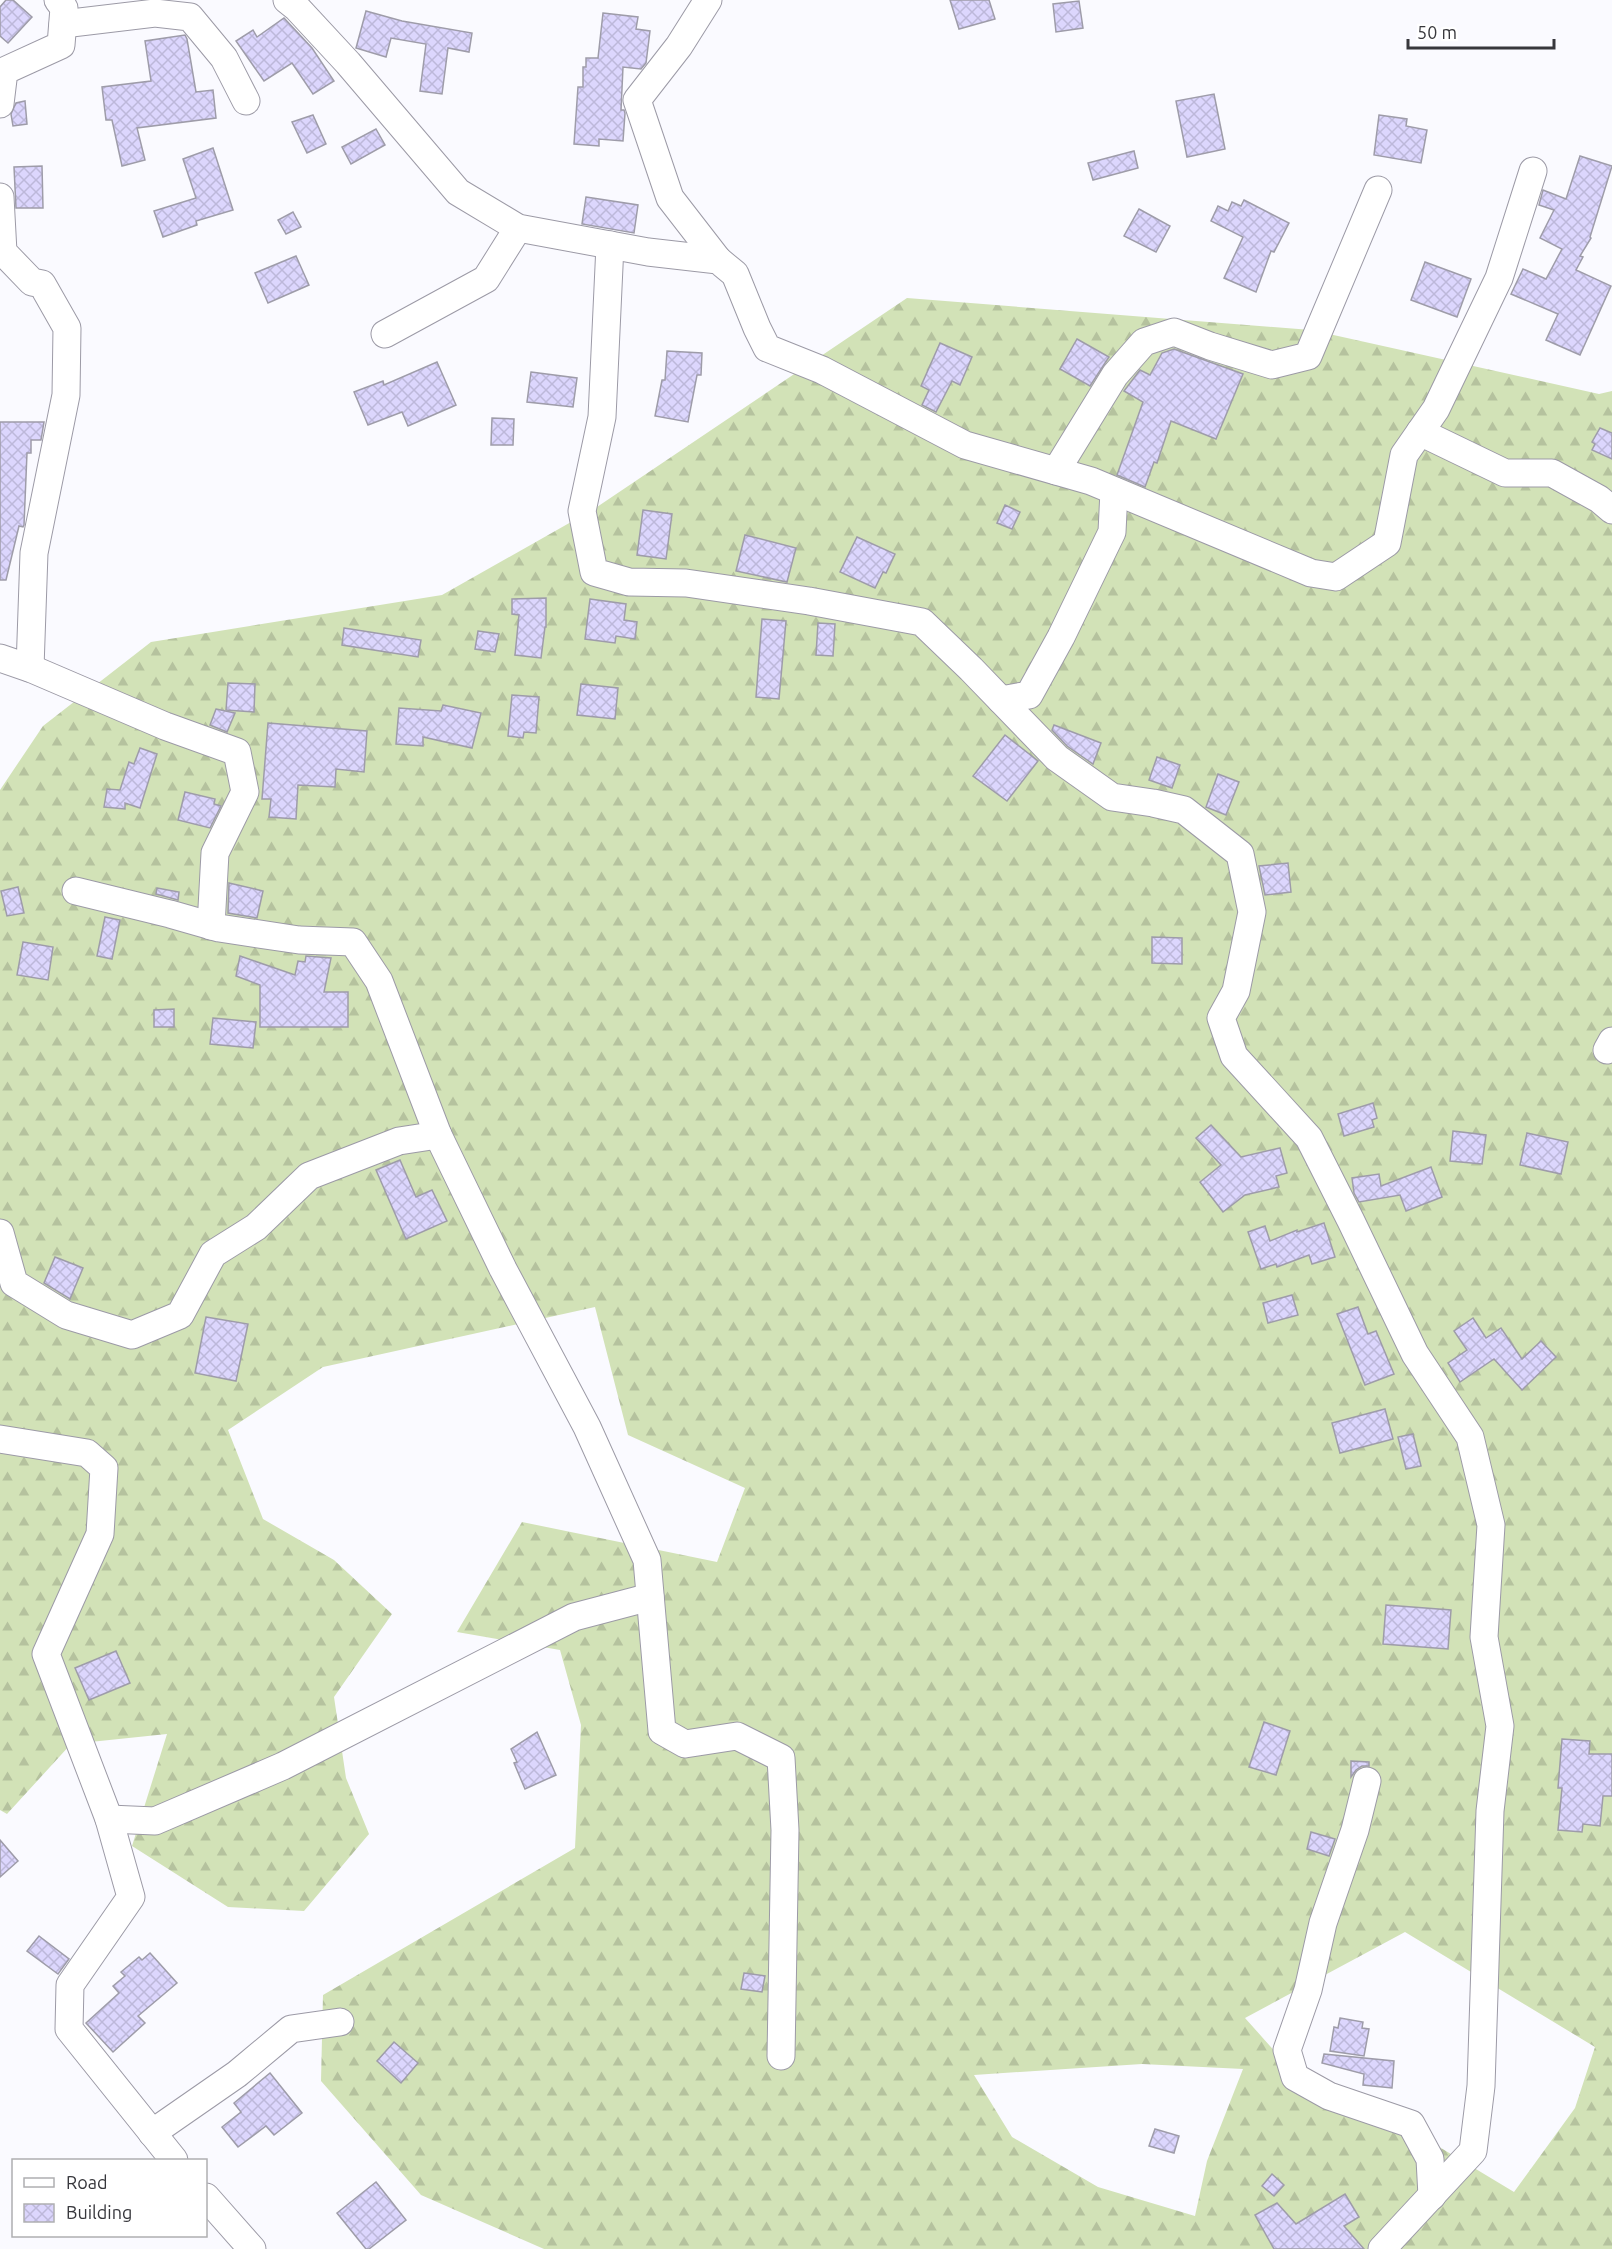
<svg xmlns="http://www.w3.org/2000/svg" width="1612" height="2249" font-family="Ubuntu,sans-serif">
	<style>
		.forest { fill: url(#forest-firs); fill-rule: evenodd }
		.building { fill: url(#building-cross-hatch); stroke: #9e9ca9; stroke-width: 1.5 }
		.lines { fill: none; stroke-linecap: round; stroke-linejoin: round }
		.minor-casing { stroke: #9c9aa6; stroke-width: 29 }
		.minor { stroke: #fff; stroke-width: 27 }
	</style>
	<defs>
		<pattern id="forest-firs" width="22" height="20" patternUnits="userSpaceOnUse" patternTransform="scale(1.5)"><rect width="22" height="20" fill="#d2e2b7"/><path d="M5 1l3.5 6h-7zM16 11l3.5 6h-7z" fill="#b5c29e"/></pattern>
		<pattern id="building-cross-hatch" width="8" height="8" patternUnits="userSpaceOnUse" patternTransform="scale(1.5)"><rect width="8" height="8" fill="#dcd6fd"/><path d="M0 0l8 8M0 8l8-8" fill="none" stroke="#bdb8da"/></pattern>
	</defs>
	<rect width="100%" height="100%" fill="#fafaff"/>
	<path class="forest" d="M907 298 1311 330 1599 394 1612 391V2249H544L421 2195 321 2081 323 1995 575 1848 581 1725 560 1650 457 1632 522 1522 717 1562 745 1488 628 1435 595 1307 323 1367 228 1430 263 1519 334 1560 392 1614 334 1697 346 1778 369 1834 304 1911 228 1907 132 1846 167 1734 71 1744 7 1814 0 1810V790L43 726 151 642 442 595 594 509ZM1405 1932 1595 2047 1575 2108 1514 2192 1431 2142 1305 2085 1245 2018ZM1142 2064 1243 2069 1207 2161 1195 2216 1098 2187 1012 2137 974 2075Z"/>
	<g class="building">
		<path d="M6 0H13L32 17 8 43 0 36V7Z"/>
		<path d="M950 0H989L995 19 959 29Z"/>
		<path d="M1079 1 1083 28 1056 32 1053 4Z"/>
		<path d="M366 11 402 21 472 33 469 52 448 48 442 94 420 91 426 44 391 38 386 57 356 48Z"/>
		<path d="M603 13 638 17 636 29 650 31 646 63 641 69 623 67 621 110H624L625 113 623 141 599 139V146L574 144 578 87H583V67H586V58H598Z"/>
		<path d="M284 18 312 48 334 81 313 94 292 63 264 81 236 41 253 30 257 37Z"/>
		<path d="M185 35 187 39 196 92 213 90 216 118 137 128 145 160 122 166 112 120H106L102 87 151 81 145 41Z"/>
		<path d="M1214 94 1225 149 1187 157 1176 101Z"/>
		<path d="M25 101 27 124 13 126 11 114 16 103Z"/>
		<path d="M313 115 326 144 307 153 292 122Z"/>
		<path d="M1379 115 1407 119 1406 126 1427 130 1421 163 1374 155Z"/>
		<path d="M376 129 385 145 351 164 342 147Z"/>
		<path d="M213 148 233 210 196 221 197 225 163 237 154 211 196 198 183 159Z"/>
		<path d="M1134 151 1138 168 1093 180 1088 163Z"/>
		<path d="M1580 156 1612 166 1590 237 1591 238 1580 256 1583 257 1576 270 1611 286 1580 355 1546 340 1558 314 1511 294 1523 269 1546 279 1562 249 1540 238 1554 210 1539 205 1543 190 1566 199Z"/>
		<path d="M42 166 43 208H16L14 167Z"/>
		<path d="M586 197 638 205 634 233 582 224Z"/>
		<path d="M1244 200 1289 223 1274 252 1271 251 1256 292 1224 278 1243 237 1211 221 1218 206 1228 211 1232 202 1241 206Z"/>
		<path d="M1139 209 1170 226 1156 252 1124 236Z"/>
		<path d="M293 212 301 227 286 234 278 220Z"/>
		<path d="M296 256 309 285 268 303 255 273Z"/>
		<path d="M1425 262 1471 279 1457 317 1411 300Z"/>
		<path d="M1077 339 1109 357 1090 386 1060 369Z"/>
		<path d="M940 343 972 357 960 385 952 381 936 412 922 405 929 390 921 386Z"/>
		<path d="M1174 349 1243 374 1216 439 1171 421 1157 463 1154 462 1145 487 1117 475 1143 402 1124 391 1140 370 1150 375 1162 353Z"/>
		<path d="M667 351 702 353 701 375H697L688 422 655 416 662 380H665Z"/>
		<path d="M437 362 456 405 408 426 402 412 368 425 354 392 383 381 384 385Z"/>
		<path d="M531 372 577 378 573 407 527 402Z"/>
		<path d="M492 418 514 419 513 445H491Z"/>
		<path d="M0 422H44L41 440H31V453H27L24 525 23 527 19 526 6 580H0Z"/>
		<path d="M1600 428 1612 433V459L1592 450 1595 444 1592 442Z"/>
		<path d="M1005 505 1020 512 1012 529 997 523Z"/>
		<path d="M643 510 672 514 666 559 637 555Z"/>
		<path d="M745 535 796 548 787 582 736 571Z"/>
		<path d="M857 537 895 554 886 573 883 572 875 588 840 572Z"/>
		<path d="M546 598V627H545L541 658 515 655 519 615 512 614V599Z"/>
		<path d="M590 599 626 604 624 620 637 622 635 639 616 636 615 643 585 639Z"/>
		<path d="M762 619 786 621 779 699 756 697Z"/>
		<path d="M818 623 835 624 833 656 816 655Z"/>
		<path d="M344 628 421 640 418 657 342 645Z"/>
		<path d="M478 631 499 634 495 652 475 649Z"/>
		<path d="M228 683 255 684 254 712 226 710Z"/>
		<path d="M581 684 618 688 615 719 577 715Z"/>
		<path d="M512 695 539 697 536 733 524 732 523 738 508 736Z"/>
		<path d="M443 705 481 713 472 748 423 737V746L396 744 399 708 441 711Z"/>
		<path d="M216 709 235 713 227 732 210 725Z"/>
		<path d="M268 723 367 731 364 772 336 769 335 787 298 785 296 819 269 817 271 799H262Z"/>
		<path d="M1054 725 1101 743 1093 764 1067 746 1052 730Z"/>
		<path d="M1005 735 1038 761 1007 801 973 776Z"/>
		<path d="M140 748 157 754 140 808 125 803V809L104 807 107 789 120 790 129 762 134 764Z"/>
		<path d="M1157 757 1180 765 1172 788 1149 780Z"/>
		<path d="M1218 774 1239 782 1226 815 1206 807Z"/>
		<path d="M185 792 215 799 214 804 221 806 210 828 178 820Z"/>
		<path d="M1288 863 1291 892 1265 895 1259 866Z"/>
		<path d="M229 883 263 891 257 918 228 913Z"/>
		<path d="M18 887 24 913 7 916 1 891Z"/>
		<path d="M157 888 179 892 178 900 156 894Z"/>
		<path d="M105 917 120 920 112 959 97 956Z"/>
		<path d="M1152 937 1182 938V964L1152 963Z"/>
		<path d="M23 942 53 947 48 980 17 975Z"/>
		<path d="M240 956 295 975 298 961 305 962 306 956 331 958 324 992H348V1027H260V985L236 976Z"/>
		<path d="M174 1009V1027H154V1010Z"/>
		<path d="M213 1018 256 1022 253 1048 210 1044Z"/>
		<path d="M1373 1103 1377 1118 1372 1120 1374 1127 1344 1136 1338 1114Z"/>
		<path d="M1211 1125 1241 1157 1280 1148 1287 1173 1276 1176 1279 1187 1245 1195 1223 1212 1200 1182 1221 1165 1196 1138Z"/>
		<path d="M1453 1131 1486 1135 1482 1164 1450 1161Z"/>
		<path d="M1527 1133 1568 1142 1561 1174 1520 1165Z"/>
		<path d="M400 1160 416 1197 432 1190 447 1221 406 1239 376 1170Z"/>
		<path d="M1431 1167 1442 1197 1406 1211 1400 1195 1359 1202 1354 1193 1352 1178 1379 1174 1381 1186Z"/>
		<path d="M1324 1223 1335 1257 1312 1264 1309 1255 1277 1267 1276 1264 1261 1269 1248 1232 1265 1226 1270 1241 1297 1230V1232Z"/>
		<path d="M55 1257 83 1268 70 1299 44 1283Z"/>
		<path d="M1292 1295 1298 1315 1268 1323 1263 1303Z"/>
		<path d="M1358 1307 1368 1334 1376 1331 1394 1374 1365 1385 1337 1314Z"/>
		<path d="M206 1317 248 1324 236 1381 195 1373Z"/>
		<path d="M1473 1318 1486 1338 1501 1328 1522 1359 1541 1341 1556 1357 1522 1390 1494 1359 1460 1382 1448 1363 1467 1350 1454 1331Z"/>
		<path d="M1385 1409 1393 1439 1340 1453 1332 1423Z"/>
		<path d="M1413 1434 1421 1466 1406 1469 1398 1437Z"/>
		<path d="M1386 1605 1451 1610 1448 1649 1383 1644Z"/>
		<path d="M116 1651 130 1683 89 1700 75 1668Z"/>
		<path d="M1264 1722 1290 1731 1276 1775 1249 1767Z"/>
		<path d="M537 1732 556 1775 525 1789 514 1763 517 1762 511 1749Z"/>
		<path d="M1562 1739 1590 1741 1589 1754H1612V1796H1603L1600 1826 1583 1824 1582 1832 1558 1830 1562 1788H1558Z"/>
		<path d="M1351 1761 1369 1762V1766H1362L1356 1770 1351 1777Z"/>
		<path d="M1311 1832 1335 1839 1329 1856 1307 1849Z"/>
		<path d="M0 1840 18 1861 0 1877Z"/>
		<path d="M39 1936 69 1959 58 1974 27 1951Z"/>
		<path d="M150 1953 177 1983 138 2016 145 2023 113 2052 86 2023 119 1993 113 1986 125 1976 121 1972 139 1957 142 1960Z"/>
		<path d="M744 1973 765 1976 762 1992 741 1989Z"/>
		<path d="M1340 2018 1363 2022 1362 2028 1369 2029 1364 2056 1330 2051 1334 2027 1338 2028Z"/>
		<path d="M394 2042 418 2063 401 2083 377 2061Z"/>
		<path d="M1324 2054 1394 2061 1392 2088 1363 2085 1364 2074 1322 2063Z"/>
		<path d="M270 2073 302 2113 274 2135 266 2126 238 2147 222 2127 241 2112 234 2103Z"/>
		<path d="M1155 2129 1179 2136 1174 2153 1149 2146Z"/>
		<path d="M1272 2174 1284 2185 1274 2196 1262 2186Z"/>
		<path d="M376 2182 406 2220 369 2249H366L337 2213Z"/>
		<path d="M1345 2194 1359 2217 1344 2226 1364 2249H1274L1255 2215 1277 2203 1296 2224Z"/>
	</g>
	<g class="lines">
		<defs>
			<g id="minor">
				<path d="M287 0 297 8 348 63 458 192 518 228 648 252 718 260 735 274 757 328 767 348 822 370 965 445 1091 481 1311 573 1336 577 1387 543 1404 455 1436 409 1499 278 1533 171"/>
				<path d="M708 0 679 46 637 100 670 198 718 260"/>
				<path d="M63 24 155 13 190 17 224 58 246 101"/>
				<path d="M0 104 4 71 61 45 64 8 58 0"/>
				<path d="M0 197 3 252 32 282 42 284 67 328 66 395 34 553 30 668"/>
				<path d="M610 245 602 417 582 511 594 572 629 582 686 583 809 601 922 622 971 669 1057 758 1112 797 1153 803 1184 810 1240 854 1252 912 1236 991 1221 1018 1234 1056 1309 1138 1351 1221 1415 1354 1470 1437 1491 1525 1484 1637 1500 1726 1490 1811 1481 2086 1473 2151 1382 2249"/>
				<path d="M385 334 486 279 518 228"/>
				<path d="M1420 432 1505 473H1552L1599 499 1612 510"/>
				<path d="M1056 471 1115 375 1144 342 1174 332 1210 346 1272 365 1308 356 1378 190"/>
				<path d="M0 658 32 669 165 726 237 752 245 792 215 853 211 926"/>
				<path d="M1001 700 1029 695 1061 637 1112 532 1114 491"/>
				<path d="M76 891 170 914 219 928 299 940 353 942 379 981 438 1135 503 1269 587 1427 647 1560 662 1731 685 1744 737 1736 781 1758 785 1830 781 2056"/>
				<path d="M1607 1050 1612 1041"/>
				<path d="M0 1233 14 1283 66 1315 132 1335 180 1315 213 1254 256 1227 309 1176 399 1141 438 1135"/>
				<path d="M0 1439 87 1453 104 1468 100 1534 46 1654 109 1819 131 1897 70 1985 69 2029 174 2160"/>
				<path d="M1367 1781 1355 1830 1323 1923 1308 1990 1287 2050 1295 2077 1329 2096 1411 2124 1430 2159 1432 2196"/>
				<path d="M109 1819 155 1821 283 1766 574 1617 650 1597"/>
				<path d="M152 2133 237 2074 291 2029 340 2022"/>
				<path d="M206 2197 252 2249"/>
			</g>
		</defs>
		<use href="#minor" class="minor-casing"/>
		<use href="#minor" class="minor"/>
	</g>
	<rect x="12" y="2159" width="195" height="78" fill="#ffffff" stroke="#afafb1" stroke-width="1.5"/>
	<rect x="24" y="2178" width="30" height="9" fill="#ffffff" stroke="#afafb1" stroke-width="1.5"/>
	<text x="66" y="2189" font-size="18" fill="#37373c">Road</text>
	<rect x="24" y="2204" width="30" height="18" fill="url(#building-cross-hatch)" stroke="#afafb1" stroke-width="1.5"/>
	<text x="66" y="2219" font-size="18" fill="#37373c">Building</text>
	<path d="M1408 39v9h146v-9" fill="none" stroke="#37373c" stroke-width="3"/>
	<text x="1417" y="39" font-size="18" fill="#37373c" stroke="#ffffff" stroke-width="4.5" paint-order="stroke">50 m</text>
</svg>
